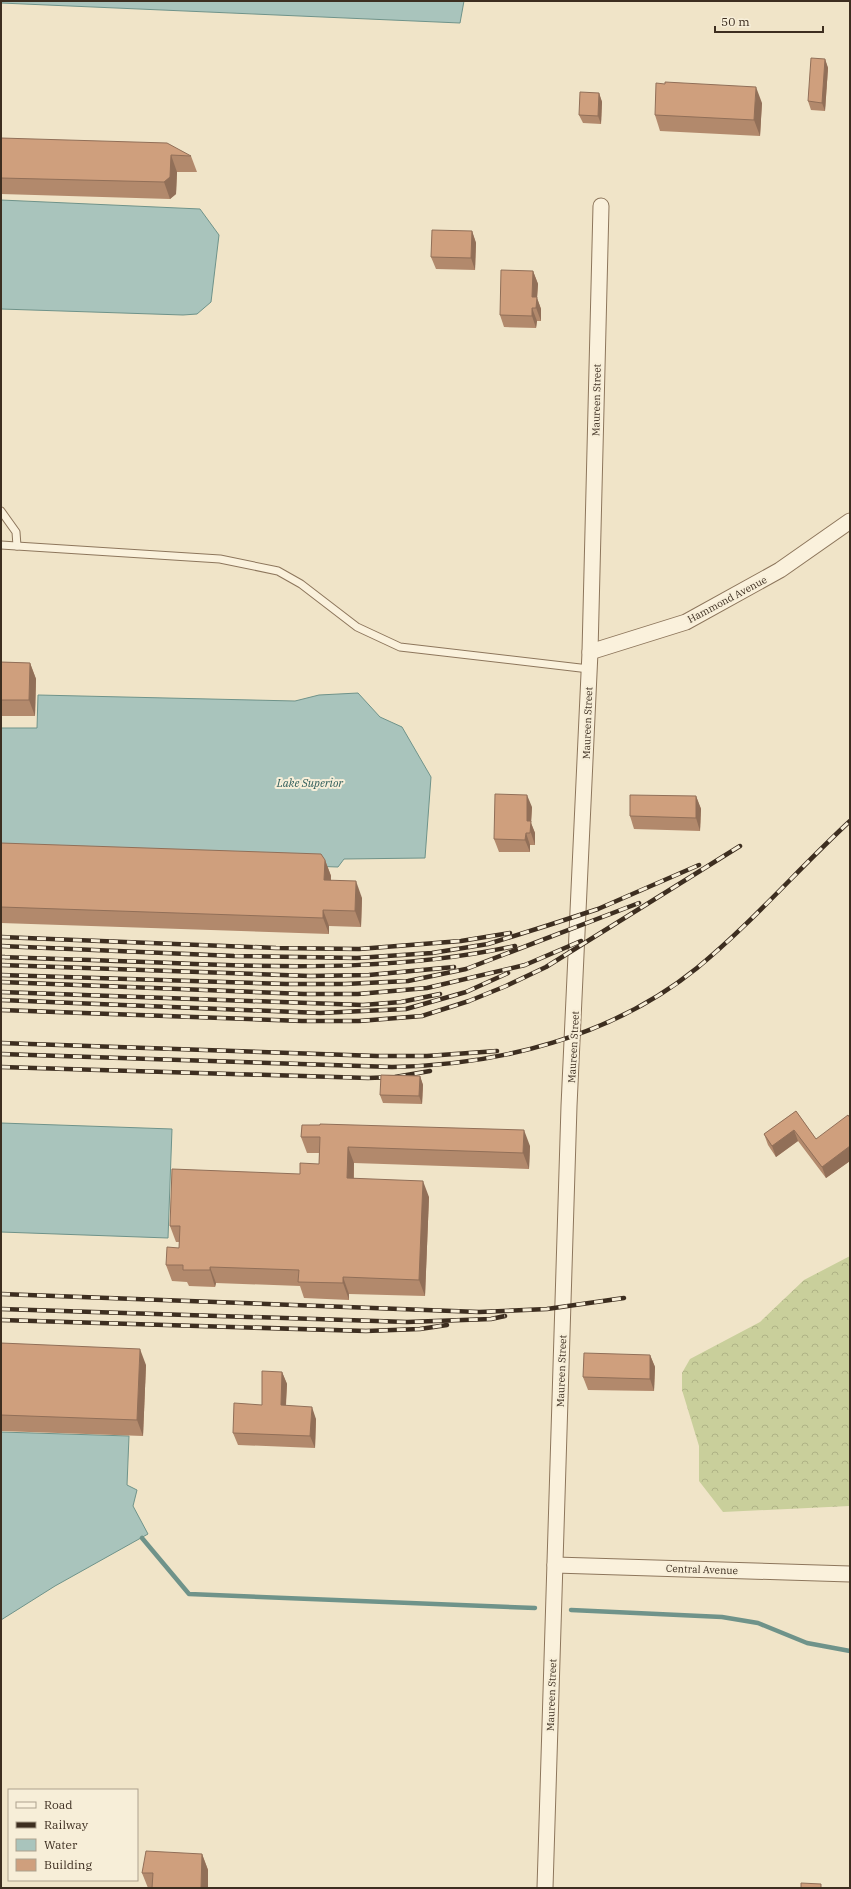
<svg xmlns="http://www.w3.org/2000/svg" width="851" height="1889" font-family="'IBM Plex Serif',serif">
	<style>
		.forest { fill: url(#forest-crowns) }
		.water { fill: #a9c4bc; stroke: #6f938a }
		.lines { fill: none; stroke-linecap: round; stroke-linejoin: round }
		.stream { stroke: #6f938a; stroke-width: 4.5 }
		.lane-casing { stroke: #8d765c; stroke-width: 9 }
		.street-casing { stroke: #8d765c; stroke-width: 17 }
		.lane { stroke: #faf1dc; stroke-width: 7 }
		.street { stroke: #faf1dc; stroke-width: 15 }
		.rail-casing { stroke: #3d2e20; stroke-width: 4.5 }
		.rail { stroke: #f7eed8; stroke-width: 3; stroke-dasharray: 9; stroke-linecap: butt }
		.wall { fill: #b2896c }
		.shaded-wall { fill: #916f58 }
		.building { fill: #cf9f7d; stroke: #916f58 }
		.labels { text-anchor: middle; stroke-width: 4; stroke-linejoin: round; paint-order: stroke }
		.street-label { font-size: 10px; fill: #3d2e20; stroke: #f7eed8 }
		.water-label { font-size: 11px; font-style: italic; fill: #2f5d5a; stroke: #f7eed8 }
	</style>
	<defs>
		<pattern id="forest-crowns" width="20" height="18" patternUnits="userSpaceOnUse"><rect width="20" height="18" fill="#c9cf9b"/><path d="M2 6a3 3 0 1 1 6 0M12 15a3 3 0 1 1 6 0" fill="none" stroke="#aeb285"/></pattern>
	</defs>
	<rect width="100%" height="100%" fill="#f0e4c8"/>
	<path class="forest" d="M850 1256 849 1506 723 1512 699 1481V1446L682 1390V1373L690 1359 760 1322 804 1280Z"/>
	<g class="water">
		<path d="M1 1H464L460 23 1 3Z"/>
		<path d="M1 200 200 209 219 235 211 302 197 314 183 315 1 309Z"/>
		<path d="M358 693 380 717 402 727 431 777 425 858 344 859 338 867 1 856V728H37L38 695 295 701 319 695Z"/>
		<path d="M1 1123 172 1129 168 1238 1 1232Z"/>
		<path d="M1 1432 129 1436 127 1485 137 1490 133 1506 148 1534 55 1586 1 1620Z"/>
	</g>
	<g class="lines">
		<g class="stream">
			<path d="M142 1538 189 1594 535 1608"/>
			<path d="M571 1610 722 1617 758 1623 807 1643 850 1651"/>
		</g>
		<defs>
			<g id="lane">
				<path d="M1 511 16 532 17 546"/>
				<path d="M1 545 220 559 278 571 301 584 357 627 400 647 589 669"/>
			</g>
			<g id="street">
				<path d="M590 652 686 622 780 570 850 521"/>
				<path d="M555 1565 850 1574"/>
				<path d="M545 1888 569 1106 590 652 601 206"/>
			</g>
		</defs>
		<use href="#lane" class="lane-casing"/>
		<use href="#street" class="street-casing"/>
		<use href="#lane" class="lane"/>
		<use href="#street" class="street"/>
		<defs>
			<g id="rail">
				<path d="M1 937 276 948 359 949 461 941 510 933"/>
				<path d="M1 946 234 956 357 958 432 953 488 944 549 925 598 909 699 865"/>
				<path d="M1 957C65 959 130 961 194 964 302 968 409 969 515 946"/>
				<path d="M1 965 310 976 369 975 454 967"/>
				<path d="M1 975 286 984H345L408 981 466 969 639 903"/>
				<path d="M1 982 304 994H358L427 988 525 965 581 941"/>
				<path d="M1 992 363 1005 401 1002 440 994"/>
				<path d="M1 1000 320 1013 406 1009 466 992 508 973"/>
				<path d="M1 1010 302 1021H359L422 1016 469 1001 506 986 546 967 740 846"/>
				<path d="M1 1043 377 1056H427L497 1051"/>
				<path d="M1 1054 392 1067C499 1065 612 1037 697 968 752 923 798 869 850 821"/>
				<path d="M1 1067 368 1078 395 1077 430 1071"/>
				<path d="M1 1294 479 1312 547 1309 624 1298"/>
				<path d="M1 1309 407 1322 491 1319 505 1316"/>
				<path d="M1 1320 366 1331 420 1329 447 1325"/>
			</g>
		</defs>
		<use href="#rail" class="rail-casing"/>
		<use href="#rail" class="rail"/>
	</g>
	<g class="wall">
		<path d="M825 59 828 68 825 111 811 110 808 101Z"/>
		<path d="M599 93 602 102 601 124 583 123 579 115Z"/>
		<path d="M762 103 760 136 660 131 655 115Z"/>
		<path d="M1 138 191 156 197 172H177L176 194 170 199 1 194Z"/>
		<path d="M472 231 476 243 475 270 436 269 431 257Z"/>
		<path d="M533 271 538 284 537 298 541 309V321H537L536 328 504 327 500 315Z"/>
		<path d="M1 662 30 663 36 679 35 716H1Z"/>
		<path d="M696 796 701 809 700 831 634 829 630 816Z"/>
		<path d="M532 807 531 823 535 833V845H530V852H499L494 839Z"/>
		<path d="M1 843 325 860 331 876V880L362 898 361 927 329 926V934L1 923Z"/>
		<path d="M420 1076 423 1085 422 1104 383 1103 380 1095Z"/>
		<path d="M796 1111 816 1139 850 1118V1161L826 1178 798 1141 776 1157 768 1145 764 1134Z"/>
		<path d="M302 1125 530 1146 529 1169 354 1163V1178L429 1197 425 1296 349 1294V1300L304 1298 300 1286 216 1283 215 1287 189 1286 187 1282 172 1281 166 1265 179 1248V1242H176L170 1226 300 1174 319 1164V1153H307L301 1137Z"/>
		<path d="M1 1343 146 1365 143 1436 1 1431Z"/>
		<path d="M650 1355 655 1367 654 1391 588 1390 583 1377Z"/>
		<path d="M282 1372 287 1384 286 1406 316 1419 315 1448 238 1445 233 1433 262 1405Z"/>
		<path d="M202 1854 208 1870V1888H148L142 1873Z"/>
	</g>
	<g class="shaded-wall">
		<path d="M825 59 828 68 825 111 822 103Z"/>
		<path d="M756 87 762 103 760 136 754 120Z"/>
		<path d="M599 93 602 102 601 124 598 116Z"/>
		<path d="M171 155 177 172 176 194 170 199 164 182Z"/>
		<path d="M472 231 476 243 475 270 471 258Z"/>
		<path d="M533 271 538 284 537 298 541 309V321L532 297Z"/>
		<path d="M532 308 537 321 536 328 532 316Z"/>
		<path d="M30 663 36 679 35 716 29 700Z"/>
		<path d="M527 795 532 807 531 823 535 833V845L527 821Z"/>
		<path d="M696 796 701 809 700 831 696 818Z"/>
		<path d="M526 833 530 845V852L525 840Z"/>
		<path d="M325 860 331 876 330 896 324 880Z"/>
		<path d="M356 881 362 898 361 927 355 911Z"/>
		<path d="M323 910 329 926V934L323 918Z"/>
		<path d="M420 1076 423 1085 422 1104 419 1096Z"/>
		<path d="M524 1130 530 1146 529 1169 523 1153Z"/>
		<path d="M794 1130 798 1141 776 1157 772 1146Z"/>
		<path d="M850 1146V1161L826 1178 822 1167Z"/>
		<path d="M348 1147 354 1163 353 1194 347 1178Z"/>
		<path d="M423 1181 429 1197 425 1296 419 1280Z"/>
		<path d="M210 1267 216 1283 215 1287 210 1270Z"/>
		<path d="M343 1277 349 1294V1300L343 1283Z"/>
		<path d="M140 1349 146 1365 143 1436 137 1420Z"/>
		<path d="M650 1355 655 1367 654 1391 650 1379Z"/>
		<path d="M282 1372 287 1384 285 1417 281 1405Z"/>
		<path d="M312 1407 316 1419 315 1448 310 1436Z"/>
		<path d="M202 1854 208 1870V1888H201Z"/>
	</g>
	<g class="building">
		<path d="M811 58 825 59 822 103 808 101Z"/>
		<path d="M665 82 756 87 754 120 655 115 656 83 665 84Z"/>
		<path d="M580 92 599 93 598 116 579 115Z"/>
		<path d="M1 138 167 143 191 156 171 155 170 177 164 182 1 178Z"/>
		<path d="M432 230 472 231 471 258 431 257Z"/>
		<path d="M501 270 533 271 532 297H537L536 308H532V316L500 315Z"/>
		<path d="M1 662 30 663 29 700H1Z"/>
		<path d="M495 794 527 795V821H531L530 833H526L525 840 494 839Z"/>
		<path d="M630 795 696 796V818L630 816Z"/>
		<path d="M1 843 321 854 325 860 324 880 356 881 355 911 323 910V918L1 907Z"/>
		<path d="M381 1075 420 1076 419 1096 380 1095Z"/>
		<path d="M796 1111 816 1139 848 1115 850 1118V1146L822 1167 794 1130 772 1146 764 1134Z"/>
		<path d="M320 1124 524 1130 523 1153 348 1147 347 1178 423 1181 419 1280 343 1277V1283L298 1282 299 1270 210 1267V1270H183V1265H166L167 1247 179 1248 180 1226H170L172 1169 300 1174V1163L319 1164 320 1137H301L302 1125H320Z"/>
		<path d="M1 1343 140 1349 137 1420 1 1415Z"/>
		<path d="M584 1353 650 1355V1379L583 1377Z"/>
		<path d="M262 1371 282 1372 281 1405 312 1407 310 1436 233 1433 234 1403 262 1405Z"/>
		<path d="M146 1851 202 1854 201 1888H152L153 1873H142Z"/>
		<path d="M801 1883 821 1884V1888H801Z"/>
	</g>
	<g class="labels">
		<g class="street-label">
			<text transform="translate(596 400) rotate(-89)" y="4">Maureen Street</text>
			<text transform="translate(727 599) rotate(-28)" y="4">Hammond Avenue</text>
			<text transform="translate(587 723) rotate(-88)" y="4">Maureen Street</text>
			<text transform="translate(573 1047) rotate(-87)" y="4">Maureen Street</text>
			<text transform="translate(561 1371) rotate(-88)" y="4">Maureen Street</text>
			<text transform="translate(702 1569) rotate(2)" y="4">Central Avenue</text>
			<text transform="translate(551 1695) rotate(-88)" y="4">Maureen Street</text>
		</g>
		<g class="water-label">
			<text x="310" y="787">Lake Superior</text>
		</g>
	</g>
	<rect width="851" height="1889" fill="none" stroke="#3d2e20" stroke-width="4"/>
	<rect x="8" y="1789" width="130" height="92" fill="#f7eed8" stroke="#ada18e"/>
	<rect x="16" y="1802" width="20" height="6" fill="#faf1dc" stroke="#ada18e"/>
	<text x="44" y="1809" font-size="12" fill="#3d2e20">Road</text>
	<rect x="16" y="1822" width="20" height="6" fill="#3d2e20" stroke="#ada18e"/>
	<text x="44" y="1829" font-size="12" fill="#3d2e20">Railway</text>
	<rect x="16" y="1839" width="20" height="12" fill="#a9c4bc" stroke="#ada18e"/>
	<text x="44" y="1849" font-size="12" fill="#3d2e20">Water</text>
	<rect x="16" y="1859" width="20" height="12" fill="#cf9f7d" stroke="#ada18e"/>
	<text x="44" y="1869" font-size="12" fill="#3d2e20">Building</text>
	<path d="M715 26v6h108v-6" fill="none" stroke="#3d2e20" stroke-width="2"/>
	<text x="721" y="26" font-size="12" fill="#3d2e20" stroke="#f7eed8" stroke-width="3" paint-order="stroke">50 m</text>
</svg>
